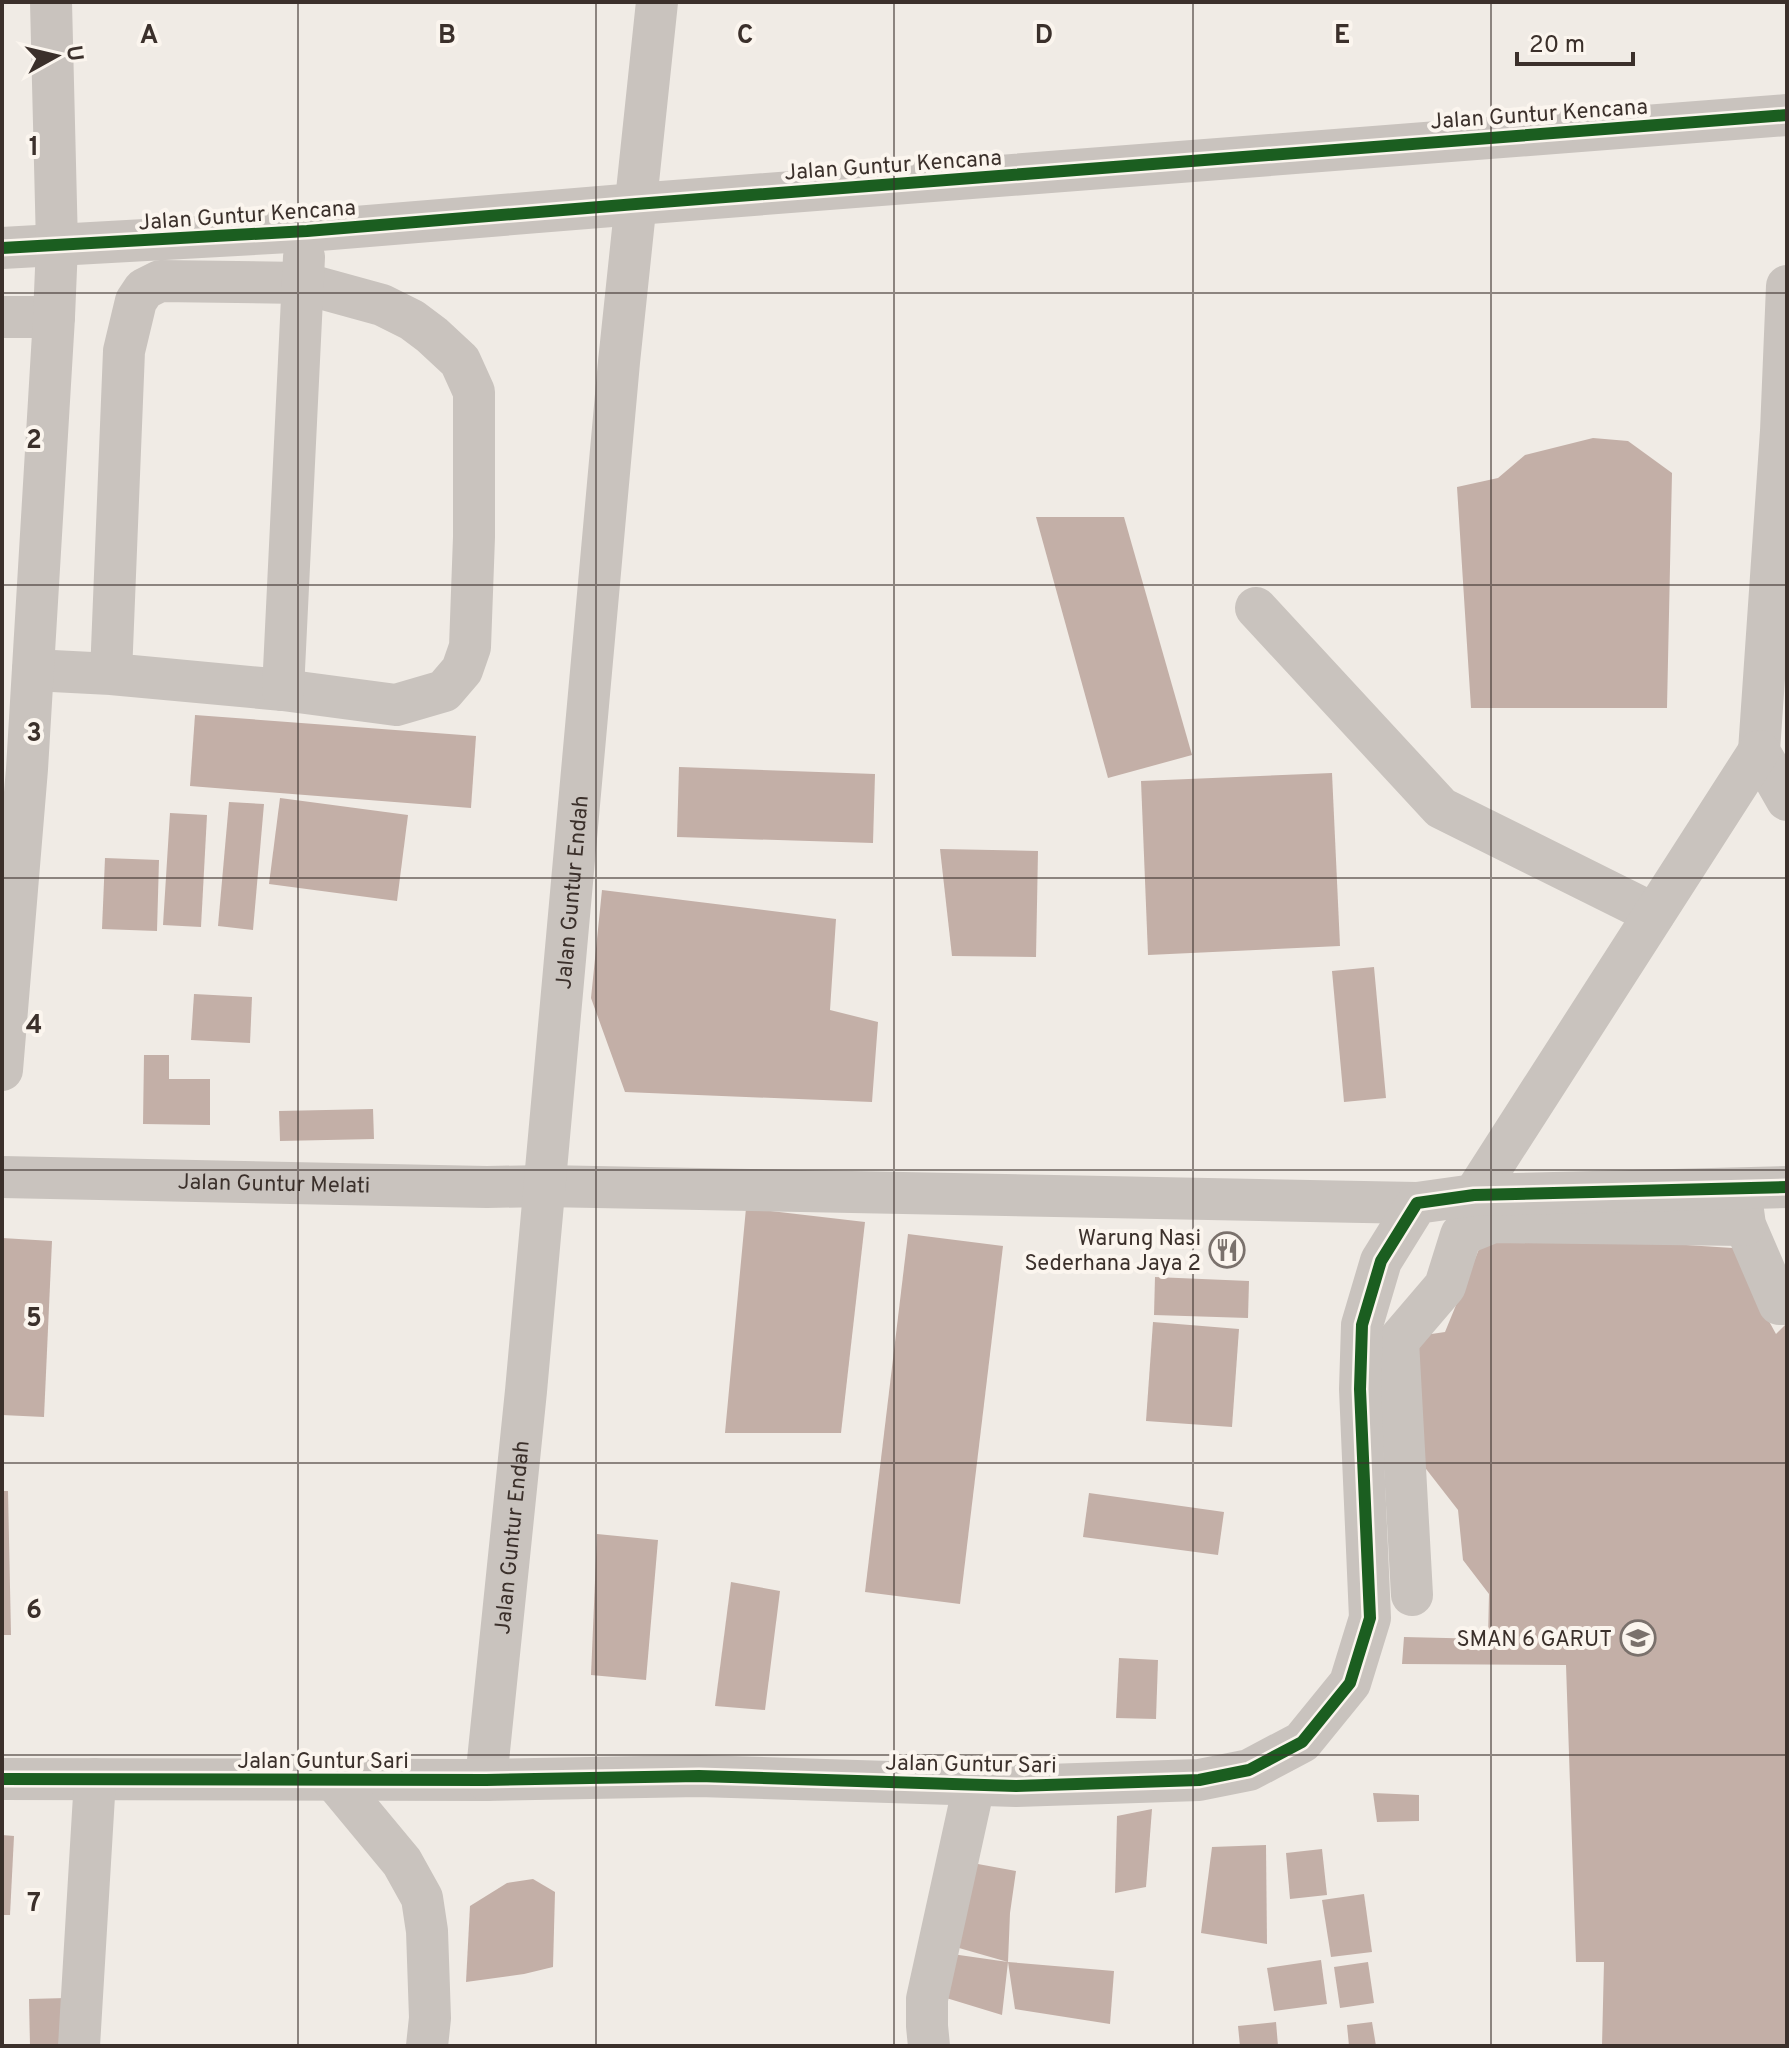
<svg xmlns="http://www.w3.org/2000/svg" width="1789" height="2048" font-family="Overpass,sans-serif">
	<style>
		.building { fill: #c3afa7 }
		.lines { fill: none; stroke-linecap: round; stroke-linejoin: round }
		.minor { stroke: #c9c3be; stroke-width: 42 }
		.cycleway-casing { stroke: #fbf5ee; stroke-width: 17 }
		.cycleway { stroke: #1b5e20; stroke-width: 12 }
		.grid { fill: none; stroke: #3b302b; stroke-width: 2; stroke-opacity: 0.55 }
		.labels { text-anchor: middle; stroke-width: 8; stroke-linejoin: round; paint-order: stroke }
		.street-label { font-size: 22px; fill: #3b302b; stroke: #fbf5ee }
		.poi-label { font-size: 22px; fill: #3b302b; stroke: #fbf5ee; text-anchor: end }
		.grid-label { font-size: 26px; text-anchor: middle; font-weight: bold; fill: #3b302b; stroke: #fbf5ee; stroke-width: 8; stroke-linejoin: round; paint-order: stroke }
	</style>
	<rect width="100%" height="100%" fill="#f0ebe5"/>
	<g class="building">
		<path d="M1593 438 1628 441 1672 473 1667 708H1471L1457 487 1498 478 1525 455Z"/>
		<path d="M1036 517H1124L1192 755 1108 778Z"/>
		<path d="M195 715 476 736 471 808 190 786Z"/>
		<path d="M679 767 875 774 873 843 677 837Z"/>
		<path d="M1332 773 1340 946 1148 955 1141 781Z"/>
		<path d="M280 798 408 815 397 901 269 884Z"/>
		<path d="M229 802 264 804 253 930 218 926Z"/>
		<path d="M170 813 207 815 201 927 163 925Z"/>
		<path d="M940 849 1038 851 1036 957 952 956Z"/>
		<path d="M105 858 159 860 157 931 102 929Z"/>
		<path d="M602 890 836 919 830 1010 878 1022 872 1102 625 1092 591 998Z"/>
		<path d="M1374 967 1386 1098 1344 1102 1332 971Z"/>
		<path d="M194 994 252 997 250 1043 191 1040Z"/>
		<path d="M144 1055H169V1079H210V1125L143 1124Z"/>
		<path d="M373 1109 374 1139 280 1141 279 1111Z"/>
		<path d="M746 1208 865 1222 841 1433H725Z"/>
		<path d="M1486 1232 1748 1249 1765 1314 1776 1334 1787 1323V2046H1602L1604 1962H1576L1566 1665 1402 1664 1404 1637 1488 1639 1489 1594 1463 1560 1458 1510 1416 1456 1411 1337 1445 1332Z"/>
		<path d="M908 1234 1003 1246 960 1604 865 1592Z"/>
		<path d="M2 1238 52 1241 44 1417 2 1415Z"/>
		<path d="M1155 1277 1249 1281 1248 1318 1154 1315Z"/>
		<path d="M1153 1322 1239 1329 1232 1427 1146 1421Z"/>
		<path d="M2 1491H8L11 1635H2Z"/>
		<path d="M1089 1493 1224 1512 1218 1555 1083 1537Z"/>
		<path d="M597 1534 658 1540 646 1680 591 1675Z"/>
		<path d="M731 1582 780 1591 765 1710 715 1706Z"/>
		<path d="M1119 1658 1158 1660 1156 1719 1116 1718Z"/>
		<path d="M1373 1793 1419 1795V1821L1377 1822Z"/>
		<path d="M1152 1809 1146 1887 1115 1893 1117 1816Z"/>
		<path d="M2 1835 14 1836 10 1915H2Z"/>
		<path d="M1266 1845 1267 1944 1201 1933 1212 1847Z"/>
		<path d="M1322 1849 1327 1895 1290 1899 1286 1853Z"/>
		<path d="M967 1862 1016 1871 1010 1913 1008 1962 1002 2015 943 1997 945 1953 1008 1962 945 1944Z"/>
		<path d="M533 1879 555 1892 553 1967 524 1974 466 1982 470 1906 507 1883Z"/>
		<path d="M1364 1894 1372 1952 1331 1957 1322 1900Z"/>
		<path d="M1321 1960 1327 2004 1274 2011 1267 1968Z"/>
		<path d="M1008 1962 1114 1971 1110 2024 1015 2009Z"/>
		<path d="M1368 1962 1374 2003 1340 2008 1334 1967Z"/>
		<path d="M66 1998 67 2046H30L29 1999Z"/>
		<path d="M1276 2022 1278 2046H1240L1238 2026Z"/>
		<path d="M1372 2022 1376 2046H1349L1347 2025Z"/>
	</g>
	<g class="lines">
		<g class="minor">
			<path d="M2 248 307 231 636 204 1787 115"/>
			<path d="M1787 286 1781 431 1759 751 1787 800"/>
			<path d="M2 317H54"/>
			<path d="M1256 608 1441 808 1654 914"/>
			<path d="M33 670 111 674 283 690 396 705 444 691 462 670 470 647 474 537V392L460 361 432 335 412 320 382 305 302 283 160 281 144 289 136 301 124 351 111 674"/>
			<path d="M283 690 304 257"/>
			<path d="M2 1070 27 769 54 317 57 245 51 2"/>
			<path id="s1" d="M2 1177 487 1187 544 1186 1417 1203"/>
			<path d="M1474 1195 1759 751"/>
			<path d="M1741 1196 1745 1225 1779 1304H1787"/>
			<path d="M1412 1595 1398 1341 1445 1286 1461 1235 1493 1222 1745 1225"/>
			<path d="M2 1779 486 1780 699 1776 1016 1786 1199 1780 1249 1770 1302 1742 1350 1683 1370 1618 1360 1389 1362 1325 1381 1261 1417 1203 1474 1195 1787 1187"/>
			<path d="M334 1780 402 1862 422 1898 427 1931 430 2018 427 2046"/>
			<path id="s2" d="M486 1780 526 1391 619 362 657 2"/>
			<path d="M79 2046 95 1779"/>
			<path d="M929 2046 927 2026V1999L974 1785"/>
		</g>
		<defs>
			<g id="cycleway">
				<path d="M2 248 307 231 636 204 1787 115"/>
				<path d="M2 1779 486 1780 699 1776 1016 1786 1199 1780 1249 1770 1302 1742 1350 1683 1370 1618 1360 1389 1362 1325 1381 1261 1417 1203 1474 1195 1787 1187"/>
			</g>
		</defs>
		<use href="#cycleway" class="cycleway-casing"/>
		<use href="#cycleway" class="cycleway"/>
	</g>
	<path class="grid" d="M298 2V2046M596 2V2046M894 2V2046M1193 2V2046M1491 2V2046M2 293H1787M2 585H1787M2 878H1787M2 1170H1787M2 1463H1787M2 1755H1787"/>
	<defs>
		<symbol id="restaurant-ring" viewBox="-11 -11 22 22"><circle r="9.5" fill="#fbf5ee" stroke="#7a716c" stroke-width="1.5"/><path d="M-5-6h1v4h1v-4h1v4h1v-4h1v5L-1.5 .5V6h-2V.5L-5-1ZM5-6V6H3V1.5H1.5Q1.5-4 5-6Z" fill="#7a716c"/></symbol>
		<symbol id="school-ring" viewBox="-11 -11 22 22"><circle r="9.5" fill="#fbf5ee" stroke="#7a716c" stroke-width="1.5"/><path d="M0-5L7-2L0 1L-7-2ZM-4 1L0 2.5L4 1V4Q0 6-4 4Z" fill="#7a716c"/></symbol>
	</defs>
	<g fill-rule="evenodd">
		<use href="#restaurant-ring" x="1207" y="1230" width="40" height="40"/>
		<use href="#school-ring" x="1618" y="1618" width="40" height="40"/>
	</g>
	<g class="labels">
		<g class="street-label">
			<text transform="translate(1539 113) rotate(-4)" y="8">Jalan Guntur Kencana</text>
			<text transform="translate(893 164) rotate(-4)" y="8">Jalan Guntur Kencana</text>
			<text transform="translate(247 214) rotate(-4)" y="8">Jalan Guntur Kencana</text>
			<text dy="8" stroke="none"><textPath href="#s2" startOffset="892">Jalan Guntur Endah</textPath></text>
			<text dy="8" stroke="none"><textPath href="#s1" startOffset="272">Jalan Guntur Melati</textPath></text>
			<text dy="8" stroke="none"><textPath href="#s2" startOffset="244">Jalan Guntur Endah</textPath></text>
			<text x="323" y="1768">Jalan Guntur Sari</text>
			<text transform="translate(971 1763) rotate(1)" y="8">Jalan Guntur Sari</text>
		</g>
		<g class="poi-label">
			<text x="1201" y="1245">Warung Nasi<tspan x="1201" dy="25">Sederhana Jaya 2</tspan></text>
			<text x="1612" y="1646">SMAN 6 GARUT</text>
		</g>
	</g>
	<g class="grid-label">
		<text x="149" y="43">A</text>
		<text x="447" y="43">B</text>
		<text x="745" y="43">C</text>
		<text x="1044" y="43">D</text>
		<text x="1342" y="43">E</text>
		<text x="34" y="155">1</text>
		<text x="34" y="448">2</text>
		<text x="34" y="741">3</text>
		<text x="34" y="1033">4</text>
		<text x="34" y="1326">5</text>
		<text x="34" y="1618">6</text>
		<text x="34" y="1911">7</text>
	</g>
	<rect width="1789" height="2048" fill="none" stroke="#3b302b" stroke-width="8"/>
	<g transform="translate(56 56) rotate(82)" stroke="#fbf5ee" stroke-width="6" paint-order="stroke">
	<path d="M0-6L14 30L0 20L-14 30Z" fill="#3b302b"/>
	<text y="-12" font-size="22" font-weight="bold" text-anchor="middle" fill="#3b302b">U</text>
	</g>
	<path d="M1517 52v12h116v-12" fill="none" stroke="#3b302b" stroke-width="4"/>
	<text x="1529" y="52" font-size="24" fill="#3b302b" stroke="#fbf5ee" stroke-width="6" paint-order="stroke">20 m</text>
</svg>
